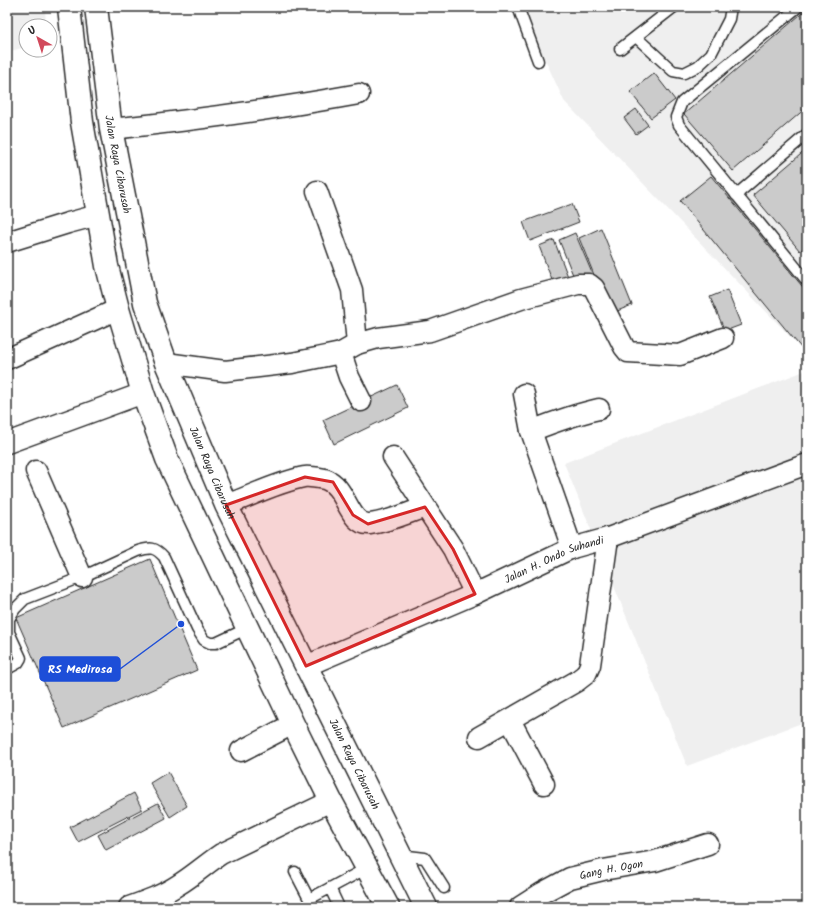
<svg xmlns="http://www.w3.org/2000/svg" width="814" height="914" font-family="Kalam,sans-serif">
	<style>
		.built { fill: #efefef }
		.building { fill: #cbcbcb; stroke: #2b2b2b }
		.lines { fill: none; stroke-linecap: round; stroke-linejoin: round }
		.service-casing { stroke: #2b2b2b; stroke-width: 13 }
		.minor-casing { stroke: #2b2b2b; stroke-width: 23 }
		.primary-casing { stroke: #2b2b2b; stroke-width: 25 }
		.service { stroke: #fff; stroke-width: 10 }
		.minor { stroke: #fff; stroke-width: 20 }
		.primary { stroke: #fff; stroke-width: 22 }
		.marked { fill: #d62828; fill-opacity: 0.2; stroke: #d62828; stroke-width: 3; stroke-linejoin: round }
		.labels { text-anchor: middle; stroke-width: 3; stroke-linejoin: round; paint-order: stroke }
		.street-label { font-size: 11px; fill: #2b2b2b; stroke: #fff }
		.leader { fill: none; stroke: #1d4ed8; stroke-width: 1.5 }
		.callout-dot { fill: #1d4ed8; stroke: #fff; stroke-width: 1.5 }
		.callout { fill: #1d4ed8; stroke: #1d4ed8; stroke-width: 1.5 }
		.callout-label { font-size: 12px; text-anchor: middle; font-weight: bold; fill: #fff }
	</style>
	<rect width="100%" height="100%" fill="#fff"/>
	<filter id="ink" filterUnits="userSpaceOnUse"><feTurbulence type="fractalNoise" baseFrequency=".025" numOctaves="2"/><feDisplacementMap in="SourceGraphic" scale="8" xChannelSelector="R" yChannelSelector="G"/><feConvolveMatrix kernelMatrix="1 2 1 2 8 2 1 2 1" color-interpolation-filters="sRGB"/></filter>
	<g filter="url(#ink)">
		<g class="built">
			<path d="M7 7H45L46 26H26V47L7 52Z"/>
			<path d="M521 7H807V354L564 101Z"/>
			<path d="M807 370V721L687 766 564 463Z"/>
		</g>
		<g class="building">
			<path d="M807 9V107L733 171 684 114Z"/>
			<path d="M654 73 675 100 651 118 630 92Z"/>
			<path d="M636 109 648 125 636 134 624 118Z"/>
			<path d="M807 149V245L800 251 753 195Z"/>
			<path d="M711 176 807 292V355L680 201Z"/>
			<path d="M572 204 579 222 530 241 523 222Z"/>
			<path d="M601 228 632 305 610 314 579 238Z"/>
			<path d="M575 233 592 273 575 280 559 240Z"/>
			<path d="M554 240 570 282 555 288 539 246Z"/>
			<path d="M727 290 741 325 725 331 710 297Z"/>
			<path d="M397 385 408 408 334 444 323 420Z"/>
			<path d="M150 559 197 670 64 728 16 618Z"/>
			<path d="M168 772 187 806 170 817 150 783Z"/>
			<path d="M134 793 142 809 78 842 70 827Z"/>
			<path d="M158 803 166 818 106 850 98 835Z"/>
		</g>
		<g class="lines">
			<defs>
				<g id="service">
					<path d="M518 7 538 61"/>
					<path d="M798 7 682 102 676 117 679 125 807 281"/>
					<path d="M636 37 673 71 684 73 698 66 711 54 729 19 731 7"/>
					<path d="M620 49 674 7"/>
					<path d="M736 195 807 134"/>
					<path d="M7 669 18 663 21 658 9 632V619L15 609 25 599 82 577 138 551C151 547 155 547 164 557L197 629 204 640 210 643H216L248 628"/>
					<path d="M400 855 425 858 444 888"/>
					<path d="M295 872 309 899 330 888 339 907"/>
					<path d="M330 888 367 868"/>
				</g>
				<g id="minor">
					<path d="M111 129C194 120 277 109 359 94"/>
					<path d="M317 191 352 290 357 344"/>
					<path d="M7 242 68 223 98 215"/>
					<path d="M341 353 349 377 361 401"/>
					<path d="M7 359 118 309"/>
					<path d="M166 363 225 371 292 363 341 353 357 344 378 338 430 331 521 299 578 284H589L594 288 624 347 628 352 680 355 723 338"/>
					<path d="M524 394 531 431 572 548"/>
					<path d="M531 431C554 422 576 414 599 409"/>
					<path d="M7 443 143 393"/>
					<path d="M393 457 453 549 475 594"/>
					<path d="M36 471 82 577"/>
					<path d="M226 505C251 496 278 482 304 477 309 476 319 478 325 479 347 486 348 526 370 524 388 522 408 513 425 507"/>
					<path id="s1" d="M306 666 475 594 572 548 608 538 807 464"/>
					<path d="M510 720 544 784"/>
					<path d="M479 737 577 681 586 674 590 665 608 538"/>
					<path d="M241 751 293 724"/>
					<path d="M129 907C146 901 163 895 178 885 193 876 206 864 221 854L331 801"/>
					<path id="s2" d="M520 907 542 893 570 878 603 870 655 861 708 844"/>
				</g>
				<g id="primary">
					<path d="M69 7 82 122 107 266 118 309 143 393 167 459 293 724 331 801 388 907"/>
					<path id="s3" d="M96 7 111 129 145 303 166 363 226 505 426 907"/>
				</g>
			</defs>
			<use href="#service" class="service-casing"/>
			<use href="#minor" class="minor-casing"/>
			<use href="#primary" class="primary-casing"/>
			<use href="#service" class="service"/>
			<use href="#minor" class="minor"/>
			<use href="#primary" class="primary"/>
		</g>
	</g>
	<path class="marked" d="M305 477 333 482 353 515 368 524 425 507 453 549 475 594 306 666 226 505Z"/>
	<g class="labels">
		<g class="street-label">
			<text dy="4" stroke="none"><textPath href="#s3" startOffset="159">Jalan Raya Cibarusah</textPath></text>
			<text dy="4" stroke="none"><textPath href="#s3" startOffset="483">Jalan Raya Cibarusah</textPath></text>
			<text dy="4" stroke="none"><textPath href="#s1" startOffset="270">Jalan H. Ondo Suhandi</textPath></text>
			<text dy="4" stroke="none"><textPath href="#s3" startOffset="807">Jalan Raya Cibarusah</textPath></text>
			<text dy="4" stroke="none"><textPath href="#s2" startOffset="100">Gang H. Ogon</textPath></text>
		</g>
	</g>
	<path class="leader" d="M181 624L120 669"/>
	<circle class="callout-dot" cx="181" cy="624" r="4"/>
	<rect class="callout" x="40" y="657" width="80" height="24" rx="4"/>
	<g class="callout-label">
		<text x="80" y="673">RS Medirosa</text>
	</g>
	<rect width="814" height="914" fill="none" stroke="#fff" stroke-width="24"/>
	<rect x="12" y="12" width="790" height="890" fill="none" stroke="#2b2b2b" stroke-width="1.5" filter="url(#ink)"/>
	<g transform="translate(38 38) rotate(321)"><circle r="19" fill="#ffffff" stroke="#aaaaaa"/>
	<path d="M0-3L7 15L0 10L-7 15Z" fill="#d1495b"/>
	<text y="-6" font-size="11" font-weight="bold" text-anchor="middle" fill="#2b2b2b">U</text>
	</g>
</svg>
